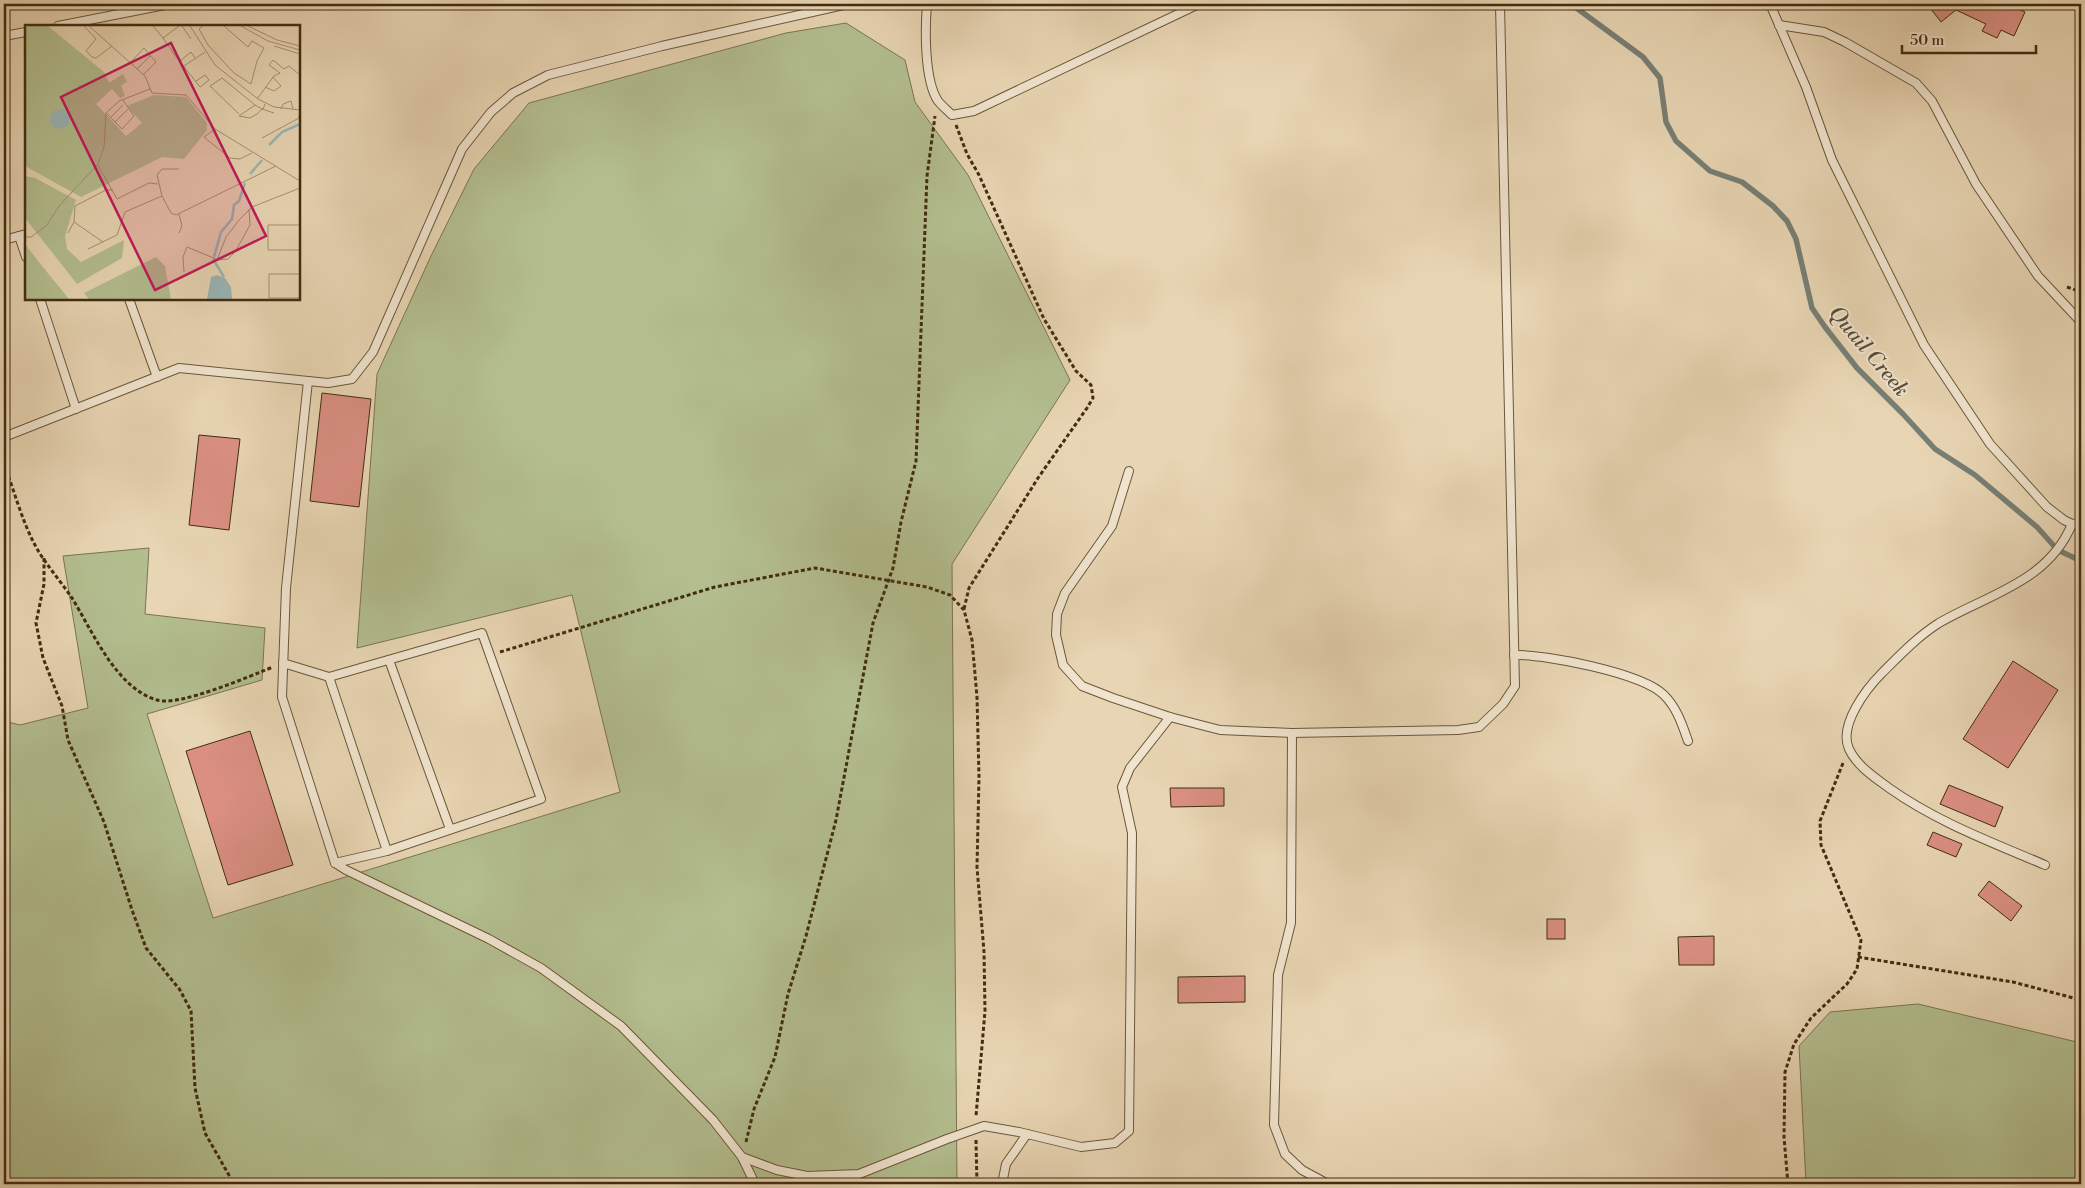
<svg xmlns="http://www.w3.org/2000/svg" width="2085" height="1188" font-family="'Libre Bodoni',serif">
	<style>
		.green { fill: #b3be8f; stroke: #7a7550 }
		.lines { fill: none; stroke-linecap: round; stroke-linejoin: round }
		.stream { stroke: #777f74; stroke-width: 5.5 }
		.building { fill: #da8f82; stroke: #422c11 }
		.lane-casing { stroke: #6c563a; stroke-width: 10 }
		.path { stroke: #422c11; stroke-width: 3; stroke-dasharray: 4 2.5; stroke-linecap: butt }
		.lane { stroke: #f0e4ce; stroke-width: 8 }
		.labels { text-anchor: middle; stroke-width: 4; stroke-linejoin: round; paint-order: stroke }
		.water-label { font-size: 21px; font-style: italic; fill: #584e3a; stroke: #f0e4ce }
		.inset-river { fill: none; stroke: #9ab6b6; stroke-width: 2.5 }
		.inset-road { fill: none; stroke: #a69172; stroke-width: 1 }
		.view { fill: #c2185b; fill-opacity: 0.15; stroke: #c2185b; stroke-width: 2.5 }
		.inset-edge { fill: none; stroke: #422c11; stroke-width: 2.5 }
	</style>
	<rect width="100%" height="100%" fill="#e8d5b3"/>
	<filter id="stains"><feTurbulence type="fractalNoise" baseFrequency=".004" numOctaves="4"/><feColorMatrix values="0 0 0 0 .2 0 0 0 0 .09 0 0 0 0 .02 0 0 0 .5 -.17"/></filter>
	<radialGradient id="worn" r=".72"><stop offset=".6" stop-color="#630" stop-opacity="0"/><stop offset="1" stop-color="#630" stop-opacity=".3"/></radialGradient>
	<g class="green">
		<path d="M846 23 905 60 915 102 968 175 1070 380 952 564 957 1184H4V721L20 725 88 708 63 556 149 548 145 614 265 628 262 680 147 714 213 918 620 792 572 595 357 648 377 374 431 256 474 169 529 103 786 33Z"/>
		<path d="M1918 1004 2081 1043V1184H1806L1799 1046 1830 1012Z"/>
	</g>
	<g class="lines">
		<g class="stream">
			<path d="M1571 4 1643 57 1660 78 1666 122 1676 141 1710 171 1742 182 1773 206 1787 221 1796 239 1812 308 1825 327 1857 368 1903 414 1935 449 1975 475 2037 527 2054 546"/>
			<path d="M2062 552 2081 561"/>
		</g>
	</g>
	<g class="building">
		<path d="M1927 4H2008L2025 12 2014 36 2001 30 1997 38 1982 31 1986 24 1956 10 1941 22Z"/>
		<path d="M322 393 371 399 359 507 310 501Z"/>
		<path d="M199 435 240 439 229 530 189 525Z"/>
		<path d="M2013 661 2058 690 2008 768 1963 739Z"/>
		<path d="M250 731 293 865 228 885 186 751Z"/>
		<path d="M1949 785 2003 807 1995 827 1940 804Z"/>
		<path d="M1170 788H1224V806L1171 807Z"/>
		<path d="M1933 832 1962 844 1956 857 1927 845Z"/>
		<path d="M1989 881 2022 906 2011 921 1978 895Z"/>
		<rect x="1547" y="919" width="18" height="20"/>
		<path d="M1714 936V965H1679L1678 937Z"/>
		<path d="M1245 976V1002L1178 1003V977Z"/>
	</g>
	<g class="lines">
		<defs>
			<g id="lane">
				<path d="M927 4C925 28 924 80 938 101 942 106 948 111 952 115L974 111 1199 4"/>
				<path d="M1770 4 1806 87 1832 160 1924 345 1990 444 2047 507 2064 520 2072 524 2081 523"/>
				<path d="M1779 25 1824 32 1845 42 1916 83 1932 101 1976 184 2038 276 2081 322"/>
				<path d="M58 26 170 4"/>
				<path d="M4 36 26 32"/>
				<path d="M19 236 26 257"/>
				<path d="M4 240 26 234"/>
				<path d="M40 299 76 409"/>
				<path d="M129 299 157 377"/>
				<path d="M308 381 286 588 282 697 335 863 346 870 489 939 541 968 621 1026 713 1120 742 1157 755 1184"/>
				<path d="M4 437 179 368 328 383 352 379 373 352 462 149 491 112 513 93 548 75 662 46 848 4"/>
				<path d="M1129 471 1112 526 1065 593 1057 614 1056 635 1063 665 1082 686 1113 698 1170 717 1220 730 1292 733 1458 730 1479 727 1503 704 1515 686 1500 4"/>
				<path d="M1514 655C1545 654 1642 673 1664 695 1677 708 1682 724 1688 741"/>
				<path d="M389 660 450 829"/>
				<path d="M283 663 329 677 482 633 541 799 387 851 335 863"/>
				<path d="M329 677 387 851"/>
				<path d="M1292 733 1291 923 1278 975 1274 1125 1285 1154 1302 1170 1328 1184"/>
				<path d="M2045 865C1991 842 1937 822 1889 788 1874 777 1857 766 1849 749 1838 725 1867 688 1882 673 1900 655 1917 637 1939 623 1989 594 2048 582 2072 524"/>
				<path d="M742 1157 777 1170 807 1176 859 1174 947 1139 984 1126 1019 1132 1081 1147 1115 1143 1129 1131 1132 833 1122 787 1130 768 1170 717"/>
				<path d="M1002 1184 1006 1164 1027 1134"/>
			</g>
		</defs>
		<use href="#lane" class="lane-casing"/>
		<g class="path">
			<path d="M956 125 967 154 979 175 1044 319 1076 371 1091 385 1093 398 1087 408 1038 478 969 588 964 609"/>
			<path d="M2067 287 2081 292"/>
			<path d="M4 464C14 490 22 521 35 545 45 564 60 580 72 598 93 632 116 688 157 700 179 707 250 676 273 667"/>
			<path d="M44 558V584L36 623 43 658 62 706 68 740 104 822 132 910 146 948 180 990 191 1011 195 1088 205 1133 234 1184"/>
			<path d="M500 652 715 587 815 568 927 587 950 595 964 610 972 640 977 697 979 777 977 867 984 952 985 1011 976 1116"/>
			<path d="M1858 957 2013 982 2081 1000"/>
			<path d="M976 1140 977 1184"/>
			<path d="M746 1142 754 1109 775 1057 788 994 806 936 836 820 873 623 893 568 901 522 916 461 927 176 935 116"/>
			<path d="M1788 1184 1784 1137 1785 1072 1794 1044 1811 1018 1847 984 1857 969 1861 940 1821 845 1820 821 1843 763"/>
		</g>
		<use href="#lane" class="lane"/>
	</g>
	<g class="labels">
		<g class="water-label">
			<text transform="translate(1869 351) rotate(50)" y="7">Quail Creek</text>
		</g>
	</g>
	<g transform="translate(25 25)">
		<rect width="275" height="275" fill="#e8d5b3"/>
		<path d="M0 1H23L79 47 84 58 98 49 102 57 96 60 100 71 95 73 87 64 71 79 101 111 117 98 102 81 129 70 161 72 182 98V105L159 134 137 132 56 172 0 141ZM0 151 10 153 51 175 40 211 42 224 56 237 99 215 97 233 52 259 0 193ZM0 219 13 236 44 274H0ZM131 232 140 241 146 274H64L59 268Z" fill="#b3be8f"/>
		<path d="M25 94a10 10 0 1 1 20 0a10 10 0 1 1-20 0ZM192 250 200 253 206 262 207 274H182L186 252Z" fill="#9ab6b6"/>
		<path class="inset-river" d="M244 120 257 107 275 99M225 149 237 135M189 232 196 207 207 194 209 180 214 176 220 158M188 234 199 252"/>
		<path class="inset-road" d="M59 1 71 14 61 26 67 32 71 33 87 21M64 1 120 51 127 68 161 70 190 104 275 156M128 1 138 13 154 1M157 1 166 14M165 1 190 40 233 74 249 82 275 85M178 1 174 4 183 20 209 48 226 59 232 36 239 23 227 16 223 22 199 1M216 1 243 16 275 25M223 1 252 15 275 21M138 13 149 29 175 62 184 55 180 50 171 56M249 21 275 29M155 36 166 27 170 33M105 38 119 23 131 37 118 50M159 41 180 27M112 44 125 31M240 62 249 66 256 61 248 52M232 74 249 51 255 48 244 40 248 35 259 44 264 41 275 50M240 79 238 84H237L232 89 225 93 214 91 230 80 237 84 249 88M256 84 258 79 266 76 268 84M82 89 97 104 109 91 98 75M214 89 185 61 197 53 230 80M85 93 98 80M90 97 103 84M190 104 179 112 205 133 215 134 227 128M237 113 274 93 275 85M73 140 92 174 124 158 133 159M154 144H137L132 150 137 171 146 188 151 190 251 141M224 184 225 200 210 227 203 234 192 235 201 212 214 195 227 182 275 163M49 197 78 217M275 200H243V225H275M43 208 49 197 50 181 81 165H88M154 208 157 201 154 189M0 212H6L22 200 34 181 73 139 79 122 81 88 94 76 125 64M63 224 92 210 100 187 137 171M159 247 158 232 162 222 191 234M275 249H244V273H275"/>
		<path class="view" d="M146 18 241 211 130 265 36 72Z"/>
		<rect width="275" height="275" class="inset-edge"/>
	</g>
	<rect width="2085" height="1188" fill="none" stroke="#e8d5b3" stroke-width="20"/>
	<rect x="5" y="5" width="2075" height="1178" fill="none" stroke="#422c11" stroke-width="2.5"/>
	<rect x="10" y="10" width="2065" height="1168" fill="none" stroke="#422c11"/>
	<path d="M1902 45v8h134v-8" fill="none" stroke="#422c11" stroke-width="2.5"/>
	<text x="1910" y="45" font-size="15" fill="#422c11" stroke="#f0e4ce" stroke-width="4" paint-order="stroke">50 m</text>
	<rect width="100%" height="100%" filter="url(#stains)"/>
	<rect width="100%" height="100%" fill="url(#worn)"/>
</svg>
